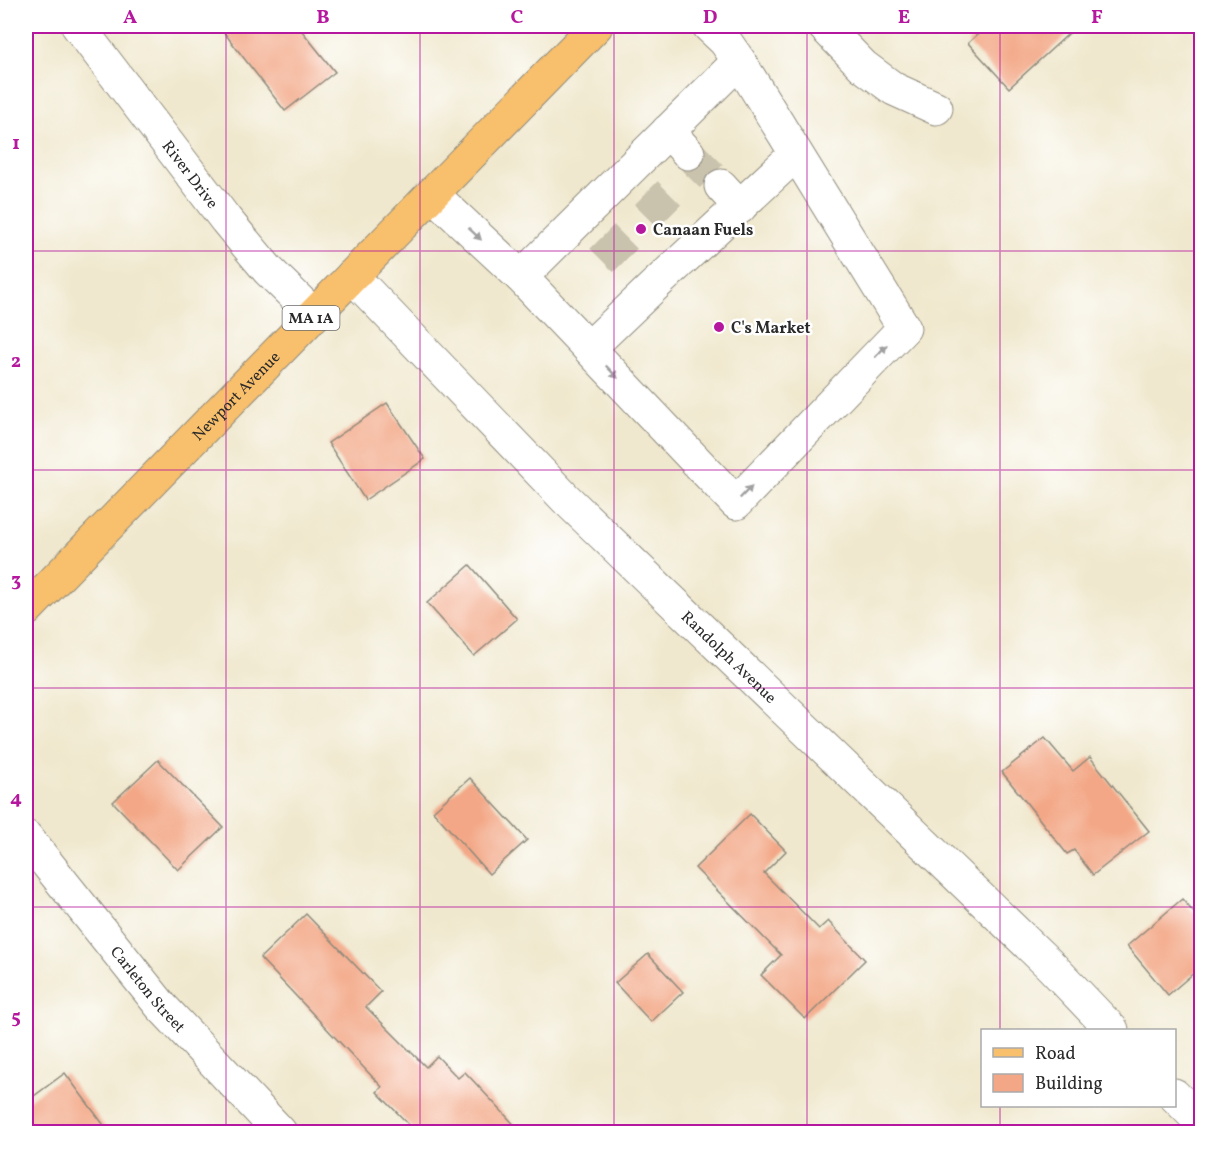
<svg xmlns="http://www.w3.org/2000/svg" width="1227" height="1158" font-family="Vollkorn,serif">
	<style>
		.building { fill: #f3a786 }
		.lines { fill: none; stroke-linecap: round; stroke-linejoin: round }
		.minor-tunnel { stroke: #c9c2ad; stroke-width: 33; stroke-dasharray: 33 16; stroke-linecap: butt }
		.minor-casing { stroke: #8e8a7c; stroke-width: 35 }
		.major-casing { stroke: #8e8a7c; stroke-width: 35 }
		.minor { stroke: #fff; stroke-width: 33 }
		.major { stroke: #f8bf6c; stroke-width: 33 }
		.oneway { fill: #a0a0a0 }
		.grid { fill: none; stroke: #b5179e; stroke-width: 1.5; stroke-opacity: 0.55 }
		.poi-dot { fill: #b5179e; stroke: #fff; stroke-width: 2 }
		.labels { text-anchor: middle; stroke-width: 5; stroke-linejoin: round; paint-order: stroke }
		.shield { fill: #fff; stroke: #6b6b6b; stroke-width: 1.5 }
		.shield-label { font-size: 15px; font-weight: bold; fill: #2b2b2b }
		.street-label { font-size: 16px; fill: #2b2b2b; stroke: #fff }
		.poi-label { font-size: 16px; font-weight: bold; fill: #2b2b2b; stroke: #fff; text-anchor: start }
		.neatline { fill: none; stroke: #b5179e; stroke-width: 2 }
		.grid-label { font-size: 20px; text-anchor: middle; font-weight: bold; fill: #b5179e }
	</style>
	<rect width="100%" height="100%" fill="#fff"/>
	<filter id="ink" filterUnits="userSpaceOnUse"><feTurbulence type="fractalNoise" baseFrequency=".0167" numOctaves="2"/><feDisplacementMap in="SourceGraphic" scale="12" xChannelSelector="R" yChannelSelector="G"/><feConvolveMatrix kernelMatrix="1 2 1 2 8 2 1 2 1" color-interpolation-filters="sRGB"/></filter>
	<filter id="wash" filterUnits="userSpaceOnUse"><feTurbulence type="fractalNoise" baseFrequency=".008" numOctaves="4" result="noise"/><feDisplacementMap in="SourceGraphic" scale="24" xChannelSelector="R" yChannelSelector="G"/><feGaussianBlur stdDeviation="1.35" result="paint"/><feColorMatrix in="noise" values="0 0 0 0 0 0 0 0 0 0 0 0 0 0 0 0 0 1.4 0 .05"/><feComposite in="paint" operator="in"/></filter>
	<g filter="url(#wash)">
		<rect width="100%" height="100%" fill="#f0e8ce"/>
		<g id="blocks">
			<g class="building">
				<path d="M219 26H298L335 72 285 111Z"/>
				<path d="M987 26H1077L1009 88 968 43Z"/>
				<path d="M387 403 425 459 365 500 328 443Z"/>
				<path d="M470 565 517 619 474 656 427 603Z"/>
				<path d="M1045 738 1073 771 1090 757 1149 831 1093 875 1074 850 1067 854 1002 772Z"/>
				<path d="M158 760 223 827 178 870 113 802Z"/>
				<path d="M470 778 527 840 489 874 433 811Z"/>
				<path d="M750 814 786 851 764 873 819 929 828 921 865 960 805 1019 761 975 781 955 695 868Z"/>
				<path d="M1182 899 1202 922V966L1168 995 1127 946Z"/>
				<path d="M306 914 381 992 366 1007 426 1067 437 1056 458 1078 465 1072 521 1132H416L377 1092 382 1087 260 958Z"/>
				<path d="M648 954 683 992 651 1022 615 983Z"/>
				<path d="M65 1073 109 1132H26V1102Z"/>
			</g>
		</g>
	</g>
	<g filter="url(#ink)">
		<use href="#blocks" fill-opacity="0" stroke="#8e8a7c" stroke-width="1.5"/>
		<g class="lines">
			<g class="minor-tunnel">
				<path d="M688 153 721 186"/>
				<path d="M646 193 680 227"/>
				<path d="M602 237 635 270"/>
			</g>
			<defs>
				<g id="minor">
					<path id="s1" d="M78 26 226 220 268 270 314 315"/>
					<path d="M824 26 863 66 894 89 936 108"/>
					<path d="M668 131 688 153"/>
					<path d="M721 186 740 207"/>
					<path d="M432 194 521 277 736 503 904 328 739 61 725 41 709 26"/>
					<path id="s2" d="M352 276 566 499 1051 966 1112 1030"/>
					<path d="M521 277 739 61"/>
					<path d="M589 348 653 287 796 154"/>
					<path id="s3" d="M26 837 161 1006 280 1132"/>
					<path d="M1174 1095 1202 1123"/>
				</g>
				<g id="major">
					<path id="s4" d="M26 610 596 26"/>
				</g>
			</defs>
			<use href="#minor" class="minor-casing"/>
			<use href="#major" class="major-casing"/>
			<use href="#minor" class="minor"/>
			<use href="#major" class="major"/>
		</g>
		<defs><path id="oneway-solid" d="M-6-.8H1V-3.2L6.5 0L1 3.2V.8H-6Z" transform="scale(1.5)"/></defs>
		<g class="oneway">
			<use href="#oneway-solid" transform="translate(475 234) rotate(43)"/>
			<use href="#oneway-solid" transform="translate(881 351) rotate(-46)"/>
			<use href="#oneway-solid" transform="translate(612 372) rotate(46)"/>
			<use href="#oneway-solid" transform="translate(746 492) rotate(-46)"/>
		</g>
	</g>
	<path class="grid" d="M226 26V1132M420 26V1132M614 26V1132M807 26V1132M1000 26V1030M26 251H1202M26 470H1202M26 688H1202M26 907H1202M1000 1106V1132"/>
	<g class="poi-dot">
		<circle cx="641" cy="229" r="6"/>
		<circle cx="719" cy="327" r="6"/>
	</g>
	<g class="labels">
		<rect class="shield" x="282.5" y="306" width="57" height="24" rx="4.5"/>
		<g class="shield-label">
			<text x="311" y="323">MA 1A</text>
		</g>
		<g class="street-label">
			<text dy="6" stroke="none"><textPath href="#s1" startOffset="186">River Drive</textPath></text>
			<text dy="6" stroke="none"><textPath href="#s4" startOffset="300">Newport Avenue</textPath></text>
			<text dy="6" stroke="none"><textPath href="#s2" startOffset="536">Randolph Avenue</textPath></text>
			<text dy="6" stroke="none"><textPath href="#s3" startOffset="195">Carleton Street</textPath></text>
		</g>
		<g class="poi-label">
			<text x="653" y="235">Canaan Fuels</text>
			<text x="731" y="333">C's Market</text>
		</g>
	</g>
	<rect width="1227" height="1158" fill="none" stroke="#fff" stroke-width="66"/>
	<rect x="981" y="1029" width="195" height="78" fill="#ffffff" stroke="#aaaaaa" stroke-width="1.5"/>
	<rect x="993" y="1048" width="30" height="9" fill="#f8bf6c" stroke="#aaaaaa" stroke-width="1.5"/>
	<text x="1035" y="1059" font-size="18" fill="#2b2b2b">Road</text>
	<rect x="993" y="1074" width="30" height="18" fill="#f3a786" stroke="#aaaaaa" stroke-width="1.5"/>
	<text x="1035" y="1089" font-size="18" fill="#2b2b2b">Building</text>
	<rect x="33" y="33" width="1161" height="1092" class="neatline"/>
	<g class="grid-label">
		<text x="130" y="23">A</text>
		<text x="323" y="23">B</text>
		<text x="517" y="23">C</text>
		<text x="710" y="23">D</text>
		<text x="904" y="23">E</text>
		<text x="1097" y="23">F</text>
		<text x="16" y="149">1</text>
		<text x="16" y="367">2</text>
		<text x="16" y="586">3</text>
		<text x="16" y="804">4</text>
		<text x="16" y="1023">5</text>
	</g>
</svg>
